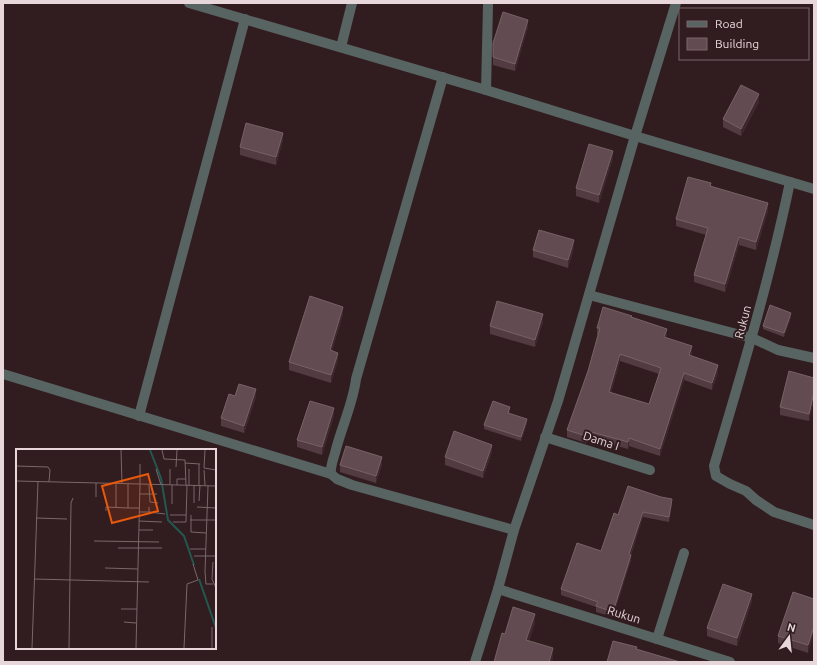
<svg xmlns="http://www.w3.org/2000/svg" width="817" height="665" font-family="Ubuntu,sans-serif">
	<style>
		.lines { fill: none; stroke-linecap: round; stroke-linejoin: round }
		.minor { stroke: #586462; stroke-width: 10 }
		.wall { fill: #523c41; fill-rule: evenodd }
		.shaded-wall { fill: #3e282d }
		.building { fill: #624c51; stroke: #776266; fill-rule: evenodd }
		.labels { text-anchor: middle; stroke-width: 4; stroke-linejoin: round; paint-order: stroke }
		.street-label { font-size: 12px; fill: #e7d7da; stroke: #311c20 }
		.inset-river { fill: none; stroke: #215950; stroke-width: 2 }
		.inset-road { fill: none; stroke: #7a676a; stroke-width: 1 }
		.view { fill: #e8590c; fill-opacity: 0.15; stroke: #e8590c; stroke-width: 2 }
		.inset-edge { fill: none; stroke: #e7d7da; stroke-width: 2 }
	</style>
	<rect width="100%" height="100%" fill="#311c20"/>
	<g class="lines">
		<g class="minor">
			<path d="M189 3 486 90 635 136 676 3"/>
			<path d="M341 47 352 3"/>
			<path d="M443 77 356 379C353 404 341 428 335 453 333 460 330 467 331 474L337 479 352 485 514 530"/>
			<path d="M486 90 488 5"/>
			<path d="M790 182C770 278 742 372 714 466L716 476 730 484 746 491 756 500 774 512 814 525"/>
			<path d="M589 295 752 338 778 350 814 358"/>
			<path d="M3 374 331 474"/>
			<path d="M139 416 245 19"/>
			<path d="M545 437 650 470"/>
			<path d="M498 589 657 639 684 553"/>
			<path d="M657 639 730 662"/>
			<path d="M475 662 498 589 514 530 558 401 635 136 814 189"/>
		</g>
	</g>
	<g class="wall">
		<path d="M528 27 515 71 493 65V43Z"/>
		<path d="M759 102 741 136 723 127V119Z"/>
		<path d="M283 140 276 165 240 155V147Z"/>
		<path d="M613 158 599 203 576 196V188Z"/>
		<path d="M711 186 768 211 756 250 739 245 725 292 694 282V275L706 235 676 226V219Z"/>
		<path d="M574 248 568 268 533 257V250Z"/>
		<path d="M343 314 332 351 338 360 331 383 289 370V362Z"/>
		<path d="M632 317 667 336 666 338 692 353 691 356 718 373 712 390 684 380 660 456 629 446 628 449 588 438 586 443 567 437V430L588 371 598 335H597V328ZM620 361 659 374 649 404 611 393Z"/>
		<path d="M791 317 784 337 763 329V326Z"/>
		<path d="M543 322 535 347 490 334V326Z"/>
		<path d="M814 378V399L809 421 780 415V407Z"/>
		<path d="M256 397 244 433 221 426V418Z"/>
		<path d="M510 411 509 413 527 423 521 441 484 429V425Z"/>
		<path d="M334 416 322 455 297 447V440Z"/>
		<path d="M492 452 483 478 445 465V457Z"/>
		<path d="M340 465H382L376 483 340 472Z"/>
		<path d="M672 504 669 522 643 517 631 555V560L613 617 596 612V607L561 595V589L601 551 618 515Z"/>
		<path d="M814 599 808 653 778 643V636Z"/>
		<path d="M752 601 737 646 707 636V628Z"/>
	</g>
	<g class="shaded-wall">
		<path d="M528 20V27L515 71V64Z"/>
		<path d="M759 94V102L741 136V129Z"/>
		<path d="M283 133V140L276 165V157Z"/>
		<path d="M613 151V158L599 203V195Z"/>
		<path d="M768 203V211L756 250V242Z"/>
		<path d="M739 237V245L725 292V284Z"/>
		<path d="M574 240V248L568 268V260Z"/>
		<path d="M343 307V314L330 357V350Z"/>
		<path d="M791 313V317L784 337V333Z"/>
		<path d="M543 314V322L535 347V340Z"/>
		<path d="M667 329V336L664 344V337Z"/>
		<path d="M692 346V353L689 362V355Z"/>
		<path d="M338 353V360L331 383V375Z"/>
		<path d="M620 354V361L609 400V392Z"/>
		<path d="M718 365V373L712 390V383Z"/>
		<path d="M684 373V380L660 456V449Z"/>
		<path d="M256 389V397L244 433V426Z"/>
		<path d="M814 392V399L809 421V414Z"/>
		<path d="M334 408V416L322 455V447Z"/>
		<path d="M527 419V423L521 441V437Z"/>
		<path d="M588 431V438L586 443V436Z"/>
		<path d="M629 438V446L628 449V442Z"/>
		<path d="M492 445V452L483 478V471Z"/>
		<path d="M382 457V465L376 483V476Z"/>
		<path d="M672 499V504L669 522V517Z"/>
		<path d="M643 512V517L629 560V554Z"/>
		<path d="M631 555V560L613 617V612Z"/>
		<path d="M752 594V601L737 646V638Z"/>
		<path d="M535 614V624L526 651V640Z"/>
		<path d="M814 627V634L808 653V645Z"/>
		<path d="M553 648V659L552 662H549Z"/>
	</g>
	<g class="building">
		<path d="M503 12 528 20 515 64 493 57V43Z"/>
		<path d="M741 85 759 94 741 129 723 119Z"/>
		<path d="M246 123 283 133 276 157 240 147Z"/>
		<path d="M589 144 613 151 599 195 576 188Z"/>
		<path d="M688 177 711 183 710 186 768 203 756 242 739 237 725 284 694 275 708 228 676 219Z"/>
		<path d="M539 230 574 240 568 260 533 250Z"/>
		<path d="M310 296 343 307 330 350 338 353 331 375 289 362Z"/>
		<path d="M497 301 543 314 535 340 490 326Z"/>
		<path d="M770 305 791 313 784 333 763 326Z"/>
		<path d="M603 307 632 316 631 317 667 329 664 337 692 346 689 355 718 365 712 383 684 373 660 449 629 438 628 442 588 431 586 436 567 430 588 371 600 328H597ZM620 354 661 368 649 404 609 392Z"/>
		<path d="M789 371 814 378V392L809 414 780 407Z"/>
		<path d="M239 384 256 389 244 426 221 418 229 394 235 396Z"/>
		<path d="M310 401 334 408 322 447 297 440Z"/>
		<path d="M493 401 510 407 508 413 527 419 521 437 484 425Z"/>
		<path d="M454 431 492 445 483 471 445 457Z"/>
		<path d="M346 446 382 457 376 476 340 465Z"/>
		<path d="M628 486 661 497 672 499 669 517 643 512 629 554 631 555 613 612 596 606 598 602 561 589 577 543 601 551 614 513 618 515Z"/>
		<path d="M723 584 752 594 737 638 707 628Z"/>
		<path d="M793 592 814 599V627L808 645 778 636Z"/>
		<path d="M513 607 535 614 526 640 553 648 549 662H494L502 633 505 634Z"/>
		<path d="M613 641 637 647 636 649 680 662H607Z"/>
	</g>
	<g class="labels">
		<g class="street-label">
			<text transform="translate(743 322) rotate(-75)" y="4">Rukun</text>
			<text transform="translate(601 441) rotate(18)" y="4">Dama I</text>
			<text transform="translate(624 615) rotate(17)" y="4">Rukun</text>
		</g>
	</g>
	<g transform="translate(16 449)">
		<rect width="200" height="200" fill="#311c20"/>
		<path class="inset-river" d="M134 1 145 29 152 71 168 87 178 116M183 130 200 179"/>
		<path class="inset-road" d="M105 1 106 35M146 1 148 10 169 11 170 36M189 1 188 19 200 21M169 14 184 15M0 17 32 18 34 21 33 33M160 18 161 1M140 20 145 36M154 20V36M188 21 189 36M0 32 124 35V15M100 35V58M112 35V59H123M133 36 134 53 142 54M156 36V55M161 36V30H170M173 36V20M183 36V15M192 37 189 123 190 135H197M124 45H141M80 48V34M183 52 184 36M178 54V36M181 58 200 59M90 62V58L112 59M123 63H133V58M133 63 149 65M154 66H170M175 66V83L190 84M20 69 51 70M174 71H200M123 72 146 73M157 73H170L171 36M123 81H137M78 92 143 93M102 99H146M174 100H190M178 107H200M197 113 196 130 200 139M89 119 122 120M18 130 133 133M105 160H121M108 173 120 174M16 199 22 32M53 199 55 54 57 49M120 199 124 35 200 37M168 199 171 135 182 131 177 115M196 199V178"/>
		<path class="view" d="M132 25 142 62 96 74 86 37Z"/>
		<rect width="200" height="200" class="inset-edge"/>
	</g>
	<rect width="817" height="665" fill="none" stroke="#e7d7da" stroke-width="8"/>
	<rect x="679" y="8" width="130" height="52" fill="#311c20" stroke="#7a676a"/>
	<rect x="687" y="21" width="20" height="6" fill="#586462" stroke="#7a676a"/>
	<text x="715" y="28" font-size="12" fill="#e7d7da">Road</text>
	<rect x="687" y="38" width="20" height="12" fill="#624c51" stroke="#7a676a"/>
	<text x="715" y="48" font-size="12" fill="#e7d7da">Building</text>
	<g transform="translate(789 637) rotate(15)" stroke="#311c20" stroke-width="3" paint-order="stroke">
	<path d="M0-3L7 15L0 10L-7 15Z" fill="#e7d7da"/>
	<text y="-6" font-size="11" font-weight="bold" text-anchor="middle" fill="#e7d7da">N</text>
	</g>
</svg>
